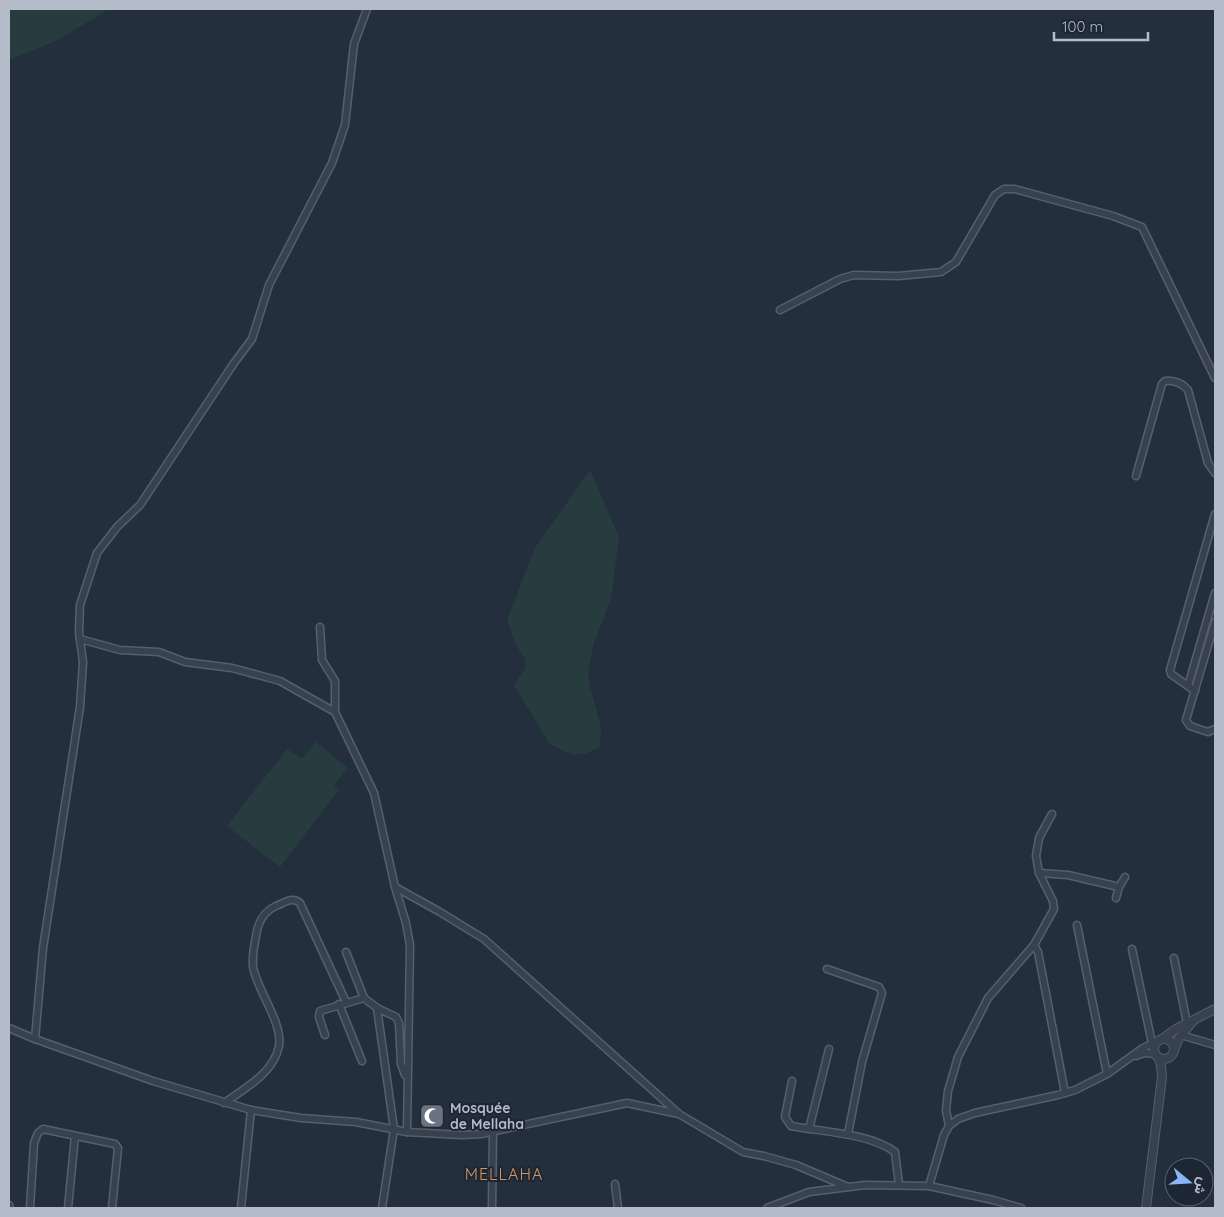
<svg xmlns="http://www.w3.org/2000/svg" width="1224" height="1217" font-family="Quicksand,Vazirmatn,sans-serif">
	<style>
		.green { fill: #263c3f }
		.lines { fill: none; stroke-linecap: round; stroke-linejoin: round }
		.minor-casing { stroke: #565f6c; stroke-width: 9 }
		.tertiary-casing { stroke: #565f6c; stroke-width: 10 }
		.minor { stroke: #38414e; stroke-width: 6 }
		.tertiary { stroke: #38414e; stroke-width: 8 }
		.labels { text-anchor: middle; stroke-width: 4; stroke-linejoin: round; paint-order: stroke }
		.poi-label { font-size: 14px; font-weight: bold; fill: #b4bcc9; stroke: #1d2633; text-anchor: start }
		.quarter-label { font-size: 16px; letter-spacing: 1px; fill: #d59563; stroke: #1d2633 }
	</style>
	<rect width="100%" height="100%" fill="#242f3e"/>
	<g class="green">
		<path d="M9 9H109L58 40 9 60Z"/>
		<path d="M590 470 619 537 611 599 594 643 588 672 590 687 601 727 600 747 587 753 574 755 565 752 549 743 514 685 526 668 525 658 517 647 507 620 535 548Z"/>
		<path d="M316 742 348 768 334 785 339 789 280 867 227 826 287 749 302 759Z"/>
	</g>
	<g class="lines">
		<defs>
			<g id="minor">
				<path d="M367 9 354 44 345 125 332 163 269 285 252 339 234 363 140 505 117 527 97 553 80 605 79 632 83 662 80 707 43 948 35 1039 153 1081 251 1110 301 1118 356 1122 407 1132 462 1135 481 1134 627 1103 679 1114 743 1152 764 1156 796 1165 848 1187"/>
				<path d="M780 310 840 279 854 275 898 276 941 272 956 262 995 195 1004 189H1015L1113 216 1142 227 1215 378"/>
				<path d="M1136 476 1162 384 1165 381C1174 380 1182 383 1188 390L1208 463 1215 473"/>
				<path d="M1215 622 1186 720 1190 726 1208 732 1215 729"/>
				<path d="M320 627 322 660 335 681V712L374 793 395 887 406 923 410 945 407 1132"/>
				<path d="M80 639 120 650 159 652 185 662 232 668 280 681 335 712"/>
				<path d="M1188 686 1215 593"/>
				<path d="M1195 691 1171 674 1170 670 1215 514"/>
				<path d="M1039 873 1068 875 1119 887"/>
				<path d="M395 887 440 912 484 939 678 1113"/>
				<path d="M1116 898 1119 887 1125 877"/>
				<path d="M1077 925 1107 1074"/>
				<path d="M1034 945 1038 952 1065 1093"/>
				<path d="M1132 949 1152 1043"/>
				<path d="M346 952 364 998"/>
				<path d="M1174 958 1187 1023"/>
				<path d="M827 969 879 987 882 993 862 1062 848 1134"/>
				<path d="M339 1004 362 1061"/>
				<path d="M377 1008 394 1129 382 1208"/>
				<path d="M9 1028 35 1039"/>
				<path d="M325 1035 319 1017 320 1011 364 998 377 1008 396 1017 399 1023 401 1064 405 1075"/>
				<path d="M1181 1035 1215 1045"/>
				<path d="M1136 1056 1144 1053 1156 1054"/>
				<path d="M792 1081 785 1117 791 1126C823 1132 869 1133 895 1152L899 1185"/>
				<path d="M224 1103C244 1089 274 1073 279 1046 283 1023 257 990 253 967 252 957 254 946 256 936 258 922 263 912 276 906 284 903 292 896 300 903L346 1002"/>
				<path d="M949 1126 946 1110 948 1091 958 1057 988 998 1034 945 1054 909 1053 901 1039 873 1036 856 1039 838 1052 814"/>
				<path d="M809 1129 829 1049"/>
				<path d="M615 1184 618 1208"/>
				<path d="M929 1186 944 1135 949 1126 958 1119 975 1113 1058 1095 1075 1090 1107 1074 1143 1048 1156 1042"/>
				<path d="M9 1205 10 1208"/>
				<path d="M30 1208 34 1143 38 1133 43 1129 115 1144 118 1148 112 1208"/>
				<path d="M68 1208 75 1136"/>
				<path d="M241 1208 251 1110"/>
				<path d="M492 1208 493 1131"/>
				<path d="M767 1208 809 1192 865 1185 929 1186 993 1200 1021 1208"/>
			</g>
			<g id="tertiary">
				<circle cx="1164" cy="1049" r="10"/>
				<path d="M1162 1039 1176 1029 1215 1009"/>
				<path d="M1175 1048 1179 1038 1192 1022"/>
				<path d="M1146 1208 1162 1077 1161 1065 1158 1057"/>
			</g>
		</defs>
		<use href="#minor" class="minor-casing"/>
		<use href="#tertiary" class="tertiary-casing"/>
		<use href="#minor" class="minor"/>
		<use href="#tertiary" class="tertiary"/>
	</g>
	<defs>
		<symbol id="mosque-square" viewBox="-11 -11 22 22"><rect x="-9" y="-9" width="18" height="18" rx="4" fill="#6b7280" stroke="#1d2633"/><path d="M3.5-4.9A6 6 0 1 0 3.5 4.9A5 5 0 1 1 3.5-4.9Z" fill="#fff"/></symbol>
	</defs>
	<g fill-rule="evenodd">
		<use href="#mosque-square" x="418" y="1102" width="28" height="28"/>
	</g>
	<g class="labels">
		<g class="poi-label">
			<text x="450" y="1113">Mosquée<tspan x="450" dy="16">de Mellaha</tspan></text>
		</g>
		<g class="quarter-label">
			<text x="504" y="1180">MELLAHA</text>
		</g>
	</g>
	<rect width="1224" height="1217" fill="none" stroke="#b4bcc9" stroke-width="20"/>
	<g transform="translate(1189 1182) rotate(108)"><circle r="24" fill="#1d2633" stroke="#59626f"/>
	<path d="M0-4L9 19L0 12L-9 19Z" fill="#8ab4f8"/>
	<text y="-8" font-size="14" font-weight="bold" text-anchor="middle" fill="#b4bcc9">ش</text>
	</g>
	<path d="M1054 32v8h94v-8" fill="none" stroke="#b4bcc9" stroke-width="2.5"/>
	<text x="1062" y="32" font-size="15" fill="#b4bcc9" stroke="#1d2633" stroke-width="4" paint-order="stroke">100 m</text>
</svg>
